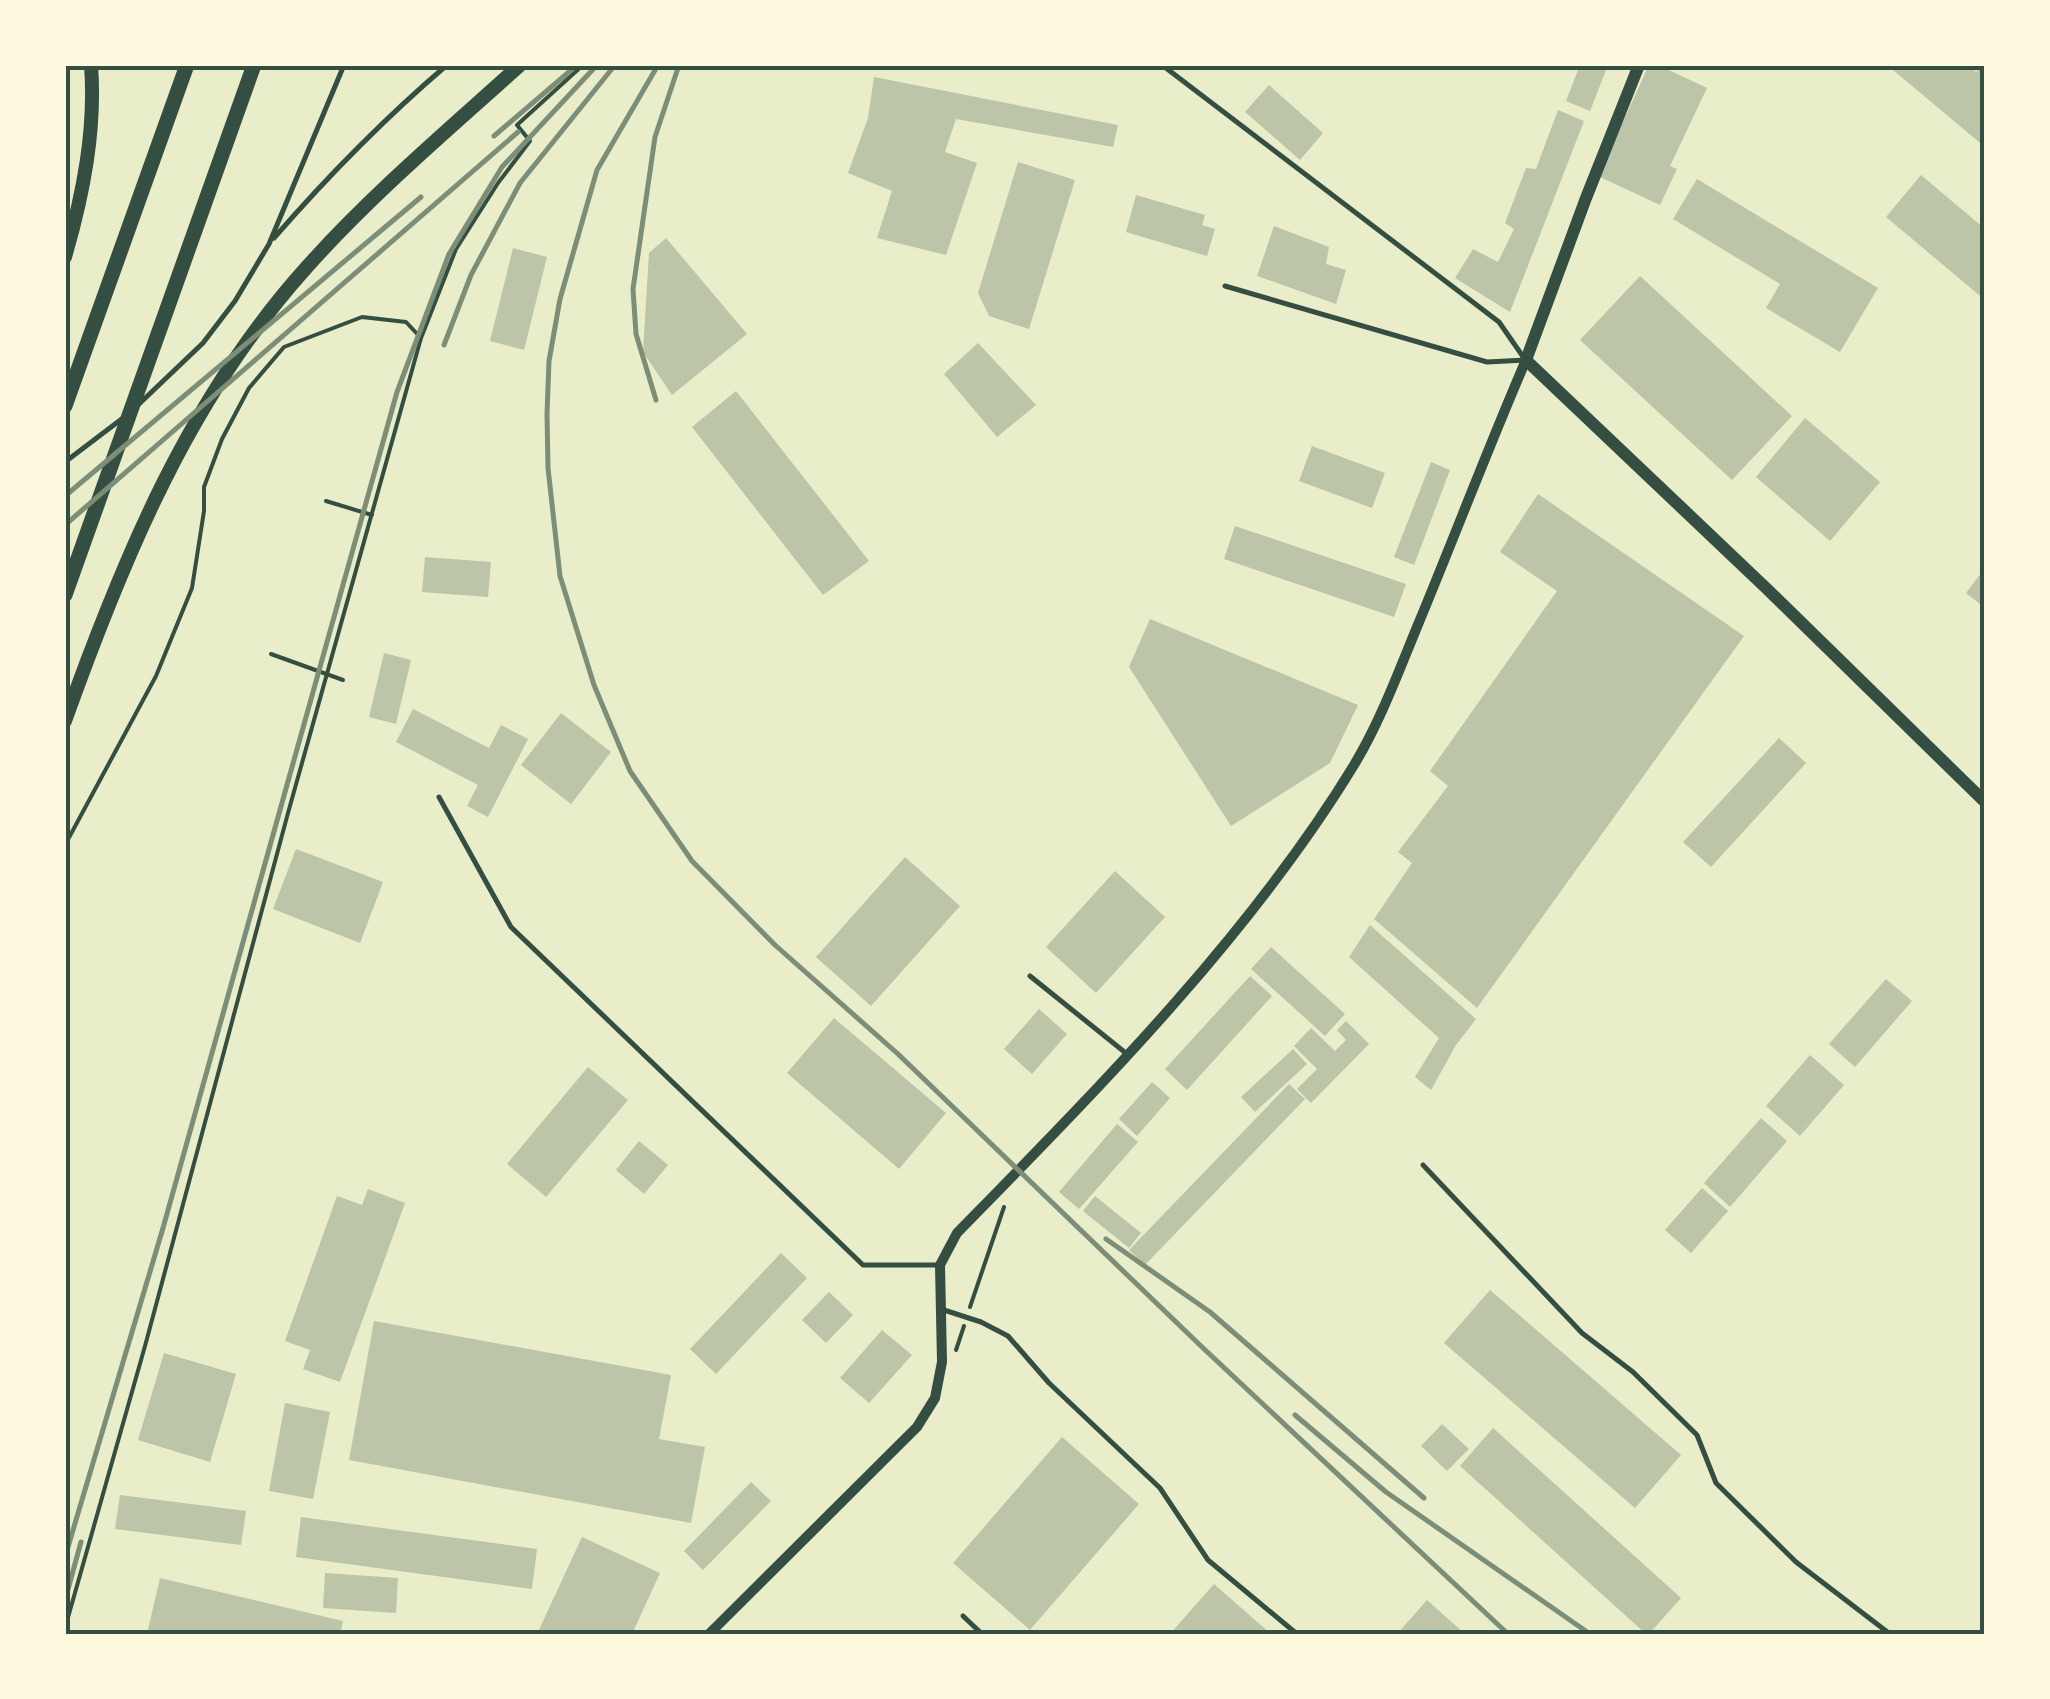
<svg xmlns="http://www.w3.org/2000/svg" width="2050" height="1699" font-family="'Libre Baskerville',serif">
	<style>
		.building { fill: #bcc5a7 }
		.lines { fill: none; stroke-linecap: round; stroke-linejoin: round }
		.path { stroke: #344e41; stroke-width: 4 }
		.service { stroke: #344e41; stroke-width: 5 }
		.minor { stroke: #344e41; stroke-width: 10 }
		.tertiary { stroke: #344e41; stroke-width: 12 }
		.secondary { stroke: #344e41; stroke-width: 14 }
		.trunk { stroke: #344e41; stroke-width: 15 }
		.rail { stroke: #7c8e77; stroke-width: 5 }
		.neatline { fill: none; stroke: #344e41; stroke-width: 4 }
	</style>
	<rect width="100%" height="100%" fill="#e9edc9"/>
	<g class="building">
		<path d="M1580 65H1608L1590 111 1566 101Z"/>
		<path d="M1649 65H1658L1707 88 1670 166 1677 169 1660 205 1598 176Z"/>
		<path d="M1887 65H1968L1976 72 1982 65H1985V147Z"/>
		<path d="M874 77 1118 125 1113 147 956 119 945 152 977 163 946 255 877 238 892 191 848 173 868 118Z"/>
		<path d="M1269 85 1323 133 1300 160 1245 112Z"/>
		<path d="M1558 110 1584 121 1510 312 1455 278 1473 249 1498 262 1514 229 1505 223 1526 168 1536 169Z"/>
		<path d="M1018 162 1075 180 1029 329 989 316 978 293Z"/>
		<path d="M1921 175 1985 229V300L1886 217Z"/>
		<path d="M1697 179 1878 288 1840 352 1766 308 1780 284 1673 219Z"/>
		<path d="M1136 195 1205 215 1202 225 1215 229 1207 256 1126 232Z"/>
		<path d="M1274 226 1329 247 1326 264 1346 270 1336 304 1257 276Z"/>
		<path d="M666 238 747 334 672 395 643 352 649 253Z"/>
		<path d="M513 248 547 257 524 350 490 341Z"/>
		<path d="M1640 276 1792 416 1732 480 1580 340Z"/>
		<path d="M978 343 1036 405 997 437 944 374Z"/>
		<path d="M736 391 869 561 823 595 692 427Z"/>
		<path d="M1805 418 1880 482 1830 541 1756 477Z"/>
		<path d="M1312 446 1385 473 1372 508 1299 481Z"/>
		<path d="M1431 462 1450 470 1414 565 1394 557Z"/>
		<path d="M1538 494 1744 636 1477 1008 1374 919 1412 863 1398 852 1448 786 1430 771 1557 591 1500 552Z"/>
		<path d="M1235 526 1406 584 1394 617 1224 559Z"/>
		<path d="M425 557 491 562 488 597 422 592Z"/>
		<path d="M1985 568V608L1966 593Z"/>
		<path d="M1150 619 1358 705 1330 763 1231 826 1129 667Z"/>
		<path d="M384 653 411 660 396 724 369 717Z"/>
		<path d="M413 709 489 748 501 725 528 739 488 817 467 806 478 785 396 742Z"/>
		<path d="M561 713 611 752 571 804 521 765Z"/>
		<path d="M1779 738 1806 763 1711 867 1683 842Z"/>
		<path d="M296 849 383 882 360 943 273 909Z"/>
		<path d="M905 857 960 906 871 1006 816 957Z"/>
		<path d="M1115 871 1165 917 1096 993 1046 947Z"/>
		<path d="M1370 925 1476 1019 1456 1045 1431 1090 1415 1077 1439 1038 1349 957Z"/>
		<path d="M1271 947 1345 1014 1325 1036 1251 969Z"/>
		<path d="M1250 976 1272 996 1187 1090 1165 1069Z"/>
		<path d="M1886 979 1912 1001 1855 1067 1829 1044Z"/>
		<path d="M1039 1009 1067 1034 1032 1074 1004 1049Z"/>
		<path d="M834 1018 946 1113 899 1169 787 1073Z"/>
		<path d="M1346 1021 1369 1044 1311 1103 1297 1089 1317 1069 1294 1046 1311 1028 1335 1051 1346 1040 1337 1030Z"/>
		<path d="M1293 1049 1307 1064 1255 1112 1241 1097Z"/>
		<path d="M1810 1055 1844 1085 1800 1136 1766 1106Z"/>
		<path d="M588 1067 628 1100 546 1197 507 1164Z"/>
		<path d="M1152 1082 1170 1098 1137 1136 1119 1119Z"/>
		<path d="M1289 1084 1305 1099 1145 1265 1129 1250Z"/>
		<path d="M1761 1118 1787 1141 1730 1207 1704 1183Z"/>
		<path d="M1117 1124 1138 1142 1079 1209 1059 1192Z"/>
		<path d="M639 1141 668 1165 644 1194 616 1170Z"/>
		<path d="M1702 1188 1728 1211 1691 1253 1665 1230Z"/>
		<path d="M368 1189 405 1203 340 1382 303 1369 310 1350 285 1341 337 1196 362 1205Z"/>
		<path d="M1095 1196 1141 1233 1129 1248 1083 1211Z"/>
		<path d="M781 1253 807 1278 716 1374 690 1349Z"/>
		<path d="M1490 1290 1681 1455 1635 1508 1444 1343Z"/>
		<path d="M829 1292 853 1315 826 1343 802 1320Z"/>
		<path d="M374 1321 671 1375 659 1439 705 1447 691 1523 349 1460Z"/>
		<path d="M882 1330 912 1355 869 1403 840 1378Z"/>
		<path d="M164 1353 236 1374 210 1462 138 1440Z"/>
		<path d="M285 1403 330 1412 313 1499 269 1491Z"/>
		<path d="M1442 1424 1469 1449 1447 1471 1421 1446Z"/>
		<path d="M1493 1428 1681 1598 1649 1634H1646L1460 1466Z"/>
		<path d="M1062 1437 1139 1504 1030 1630 953 1563Z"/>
		<path d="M751 1482 771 1501 703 1570 684 1551Z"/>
		<path d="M120 1495 246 1511 241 1545 115 1529Z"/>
		<path d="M301 1517 537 1549 532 1589 296 1557Z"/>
		<path d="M582 1537 660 1573 632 1634H537Z"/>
		<path d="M325 1573 398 1578 396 1613 323 1608Z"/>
		<path d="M160 1578 343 1621 340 1634H147Z"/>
		<path d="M1214 1584 1271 1634H1170Z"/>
		<path d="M1427 1600 1465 1634H1397Z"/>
	</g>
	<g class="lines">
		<g class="path">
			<path d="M421 338 456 249 498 183 530 141 517 125 583 65"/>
			<path d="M326 501 372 515"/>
			<path d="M271 654 343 680"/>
			<path d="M65 845 156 676 192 588 204 511V487L222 439 249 388 284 347 362 317 406 322 421 338 288 813 145 1346 65 1628"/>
			<path d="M970 1307 1004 1207"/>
			<path d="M956 1350 964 1326"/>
		</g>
		<g class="service">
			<path d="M1162 65 1499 322 1524 358"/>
			<path d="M274 238C328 176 385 118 447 65"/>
			<path d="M1225 286 1487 362 1526 360"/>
			<path d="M139 404 203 343 235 301 269 244 344 65"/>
			<path d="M65 462 123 418"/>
			<path d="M439 797 511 927 863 1265H937"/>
			<path d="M1030 976 1127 1054"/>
			<path d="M1423 1165 1582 1333 1633 1372 1697 1435 1716 1483 1796 1562 1890 1634"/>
			<path d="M944 1310 981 1322 1008 1336 1049 1383 1160 1488 1208 1560 1297 1634"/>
			<path d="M963 1616 982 1634"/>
		</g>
		<path class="minor" d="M709 1634 917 1427 935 1398 942 1362 940 1265 957 1233C1096 1091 1250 936 1354 765 1380 722 1398 673 1417 627 1454 538 1488 448 1526 360"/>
		<path class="tertiary" d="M1639 65 1586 198 1526 360 1766 588 1985 802"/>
		<g class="secondary">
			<path d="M65 257C83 195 96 130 91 65"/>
			<path d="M65 721C123 559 189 398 306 268 371 195 447 131 520 65"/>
		</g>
		<g class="trunk">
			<path d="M65 406 187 65"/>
			<path d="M65 595 254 65"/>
		</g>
		<g class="rail">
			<path d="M658 65 597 170 560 299 549 361 547 414 548 468 560 576 594 685 630 771 692 861 775 945 898 1054 1202 1347 1508 1634"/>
			<path d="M494 136 577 65"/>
			<path d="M444 345 471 275 520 183 615 65"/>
			<path d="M656 400 636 334 633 289 655 137 679 65"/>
			<path d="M65 496 421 197"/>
			<path d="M65 525 518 132"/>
			<path d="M1106 1239 1210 1312 1424 1498"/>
			<path d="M1295 1415 1386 1492 1590 1634"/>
			<path d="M65 1557 163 1228 397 392 449 254 502 167 597 65"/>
			<path d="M65 1600 81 1542"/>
		</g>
	</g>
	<rect width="2050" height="1699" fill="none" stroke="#fefae0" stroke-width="135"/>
	<rect x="68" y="68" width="1914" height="1564" class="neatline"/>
</svg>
